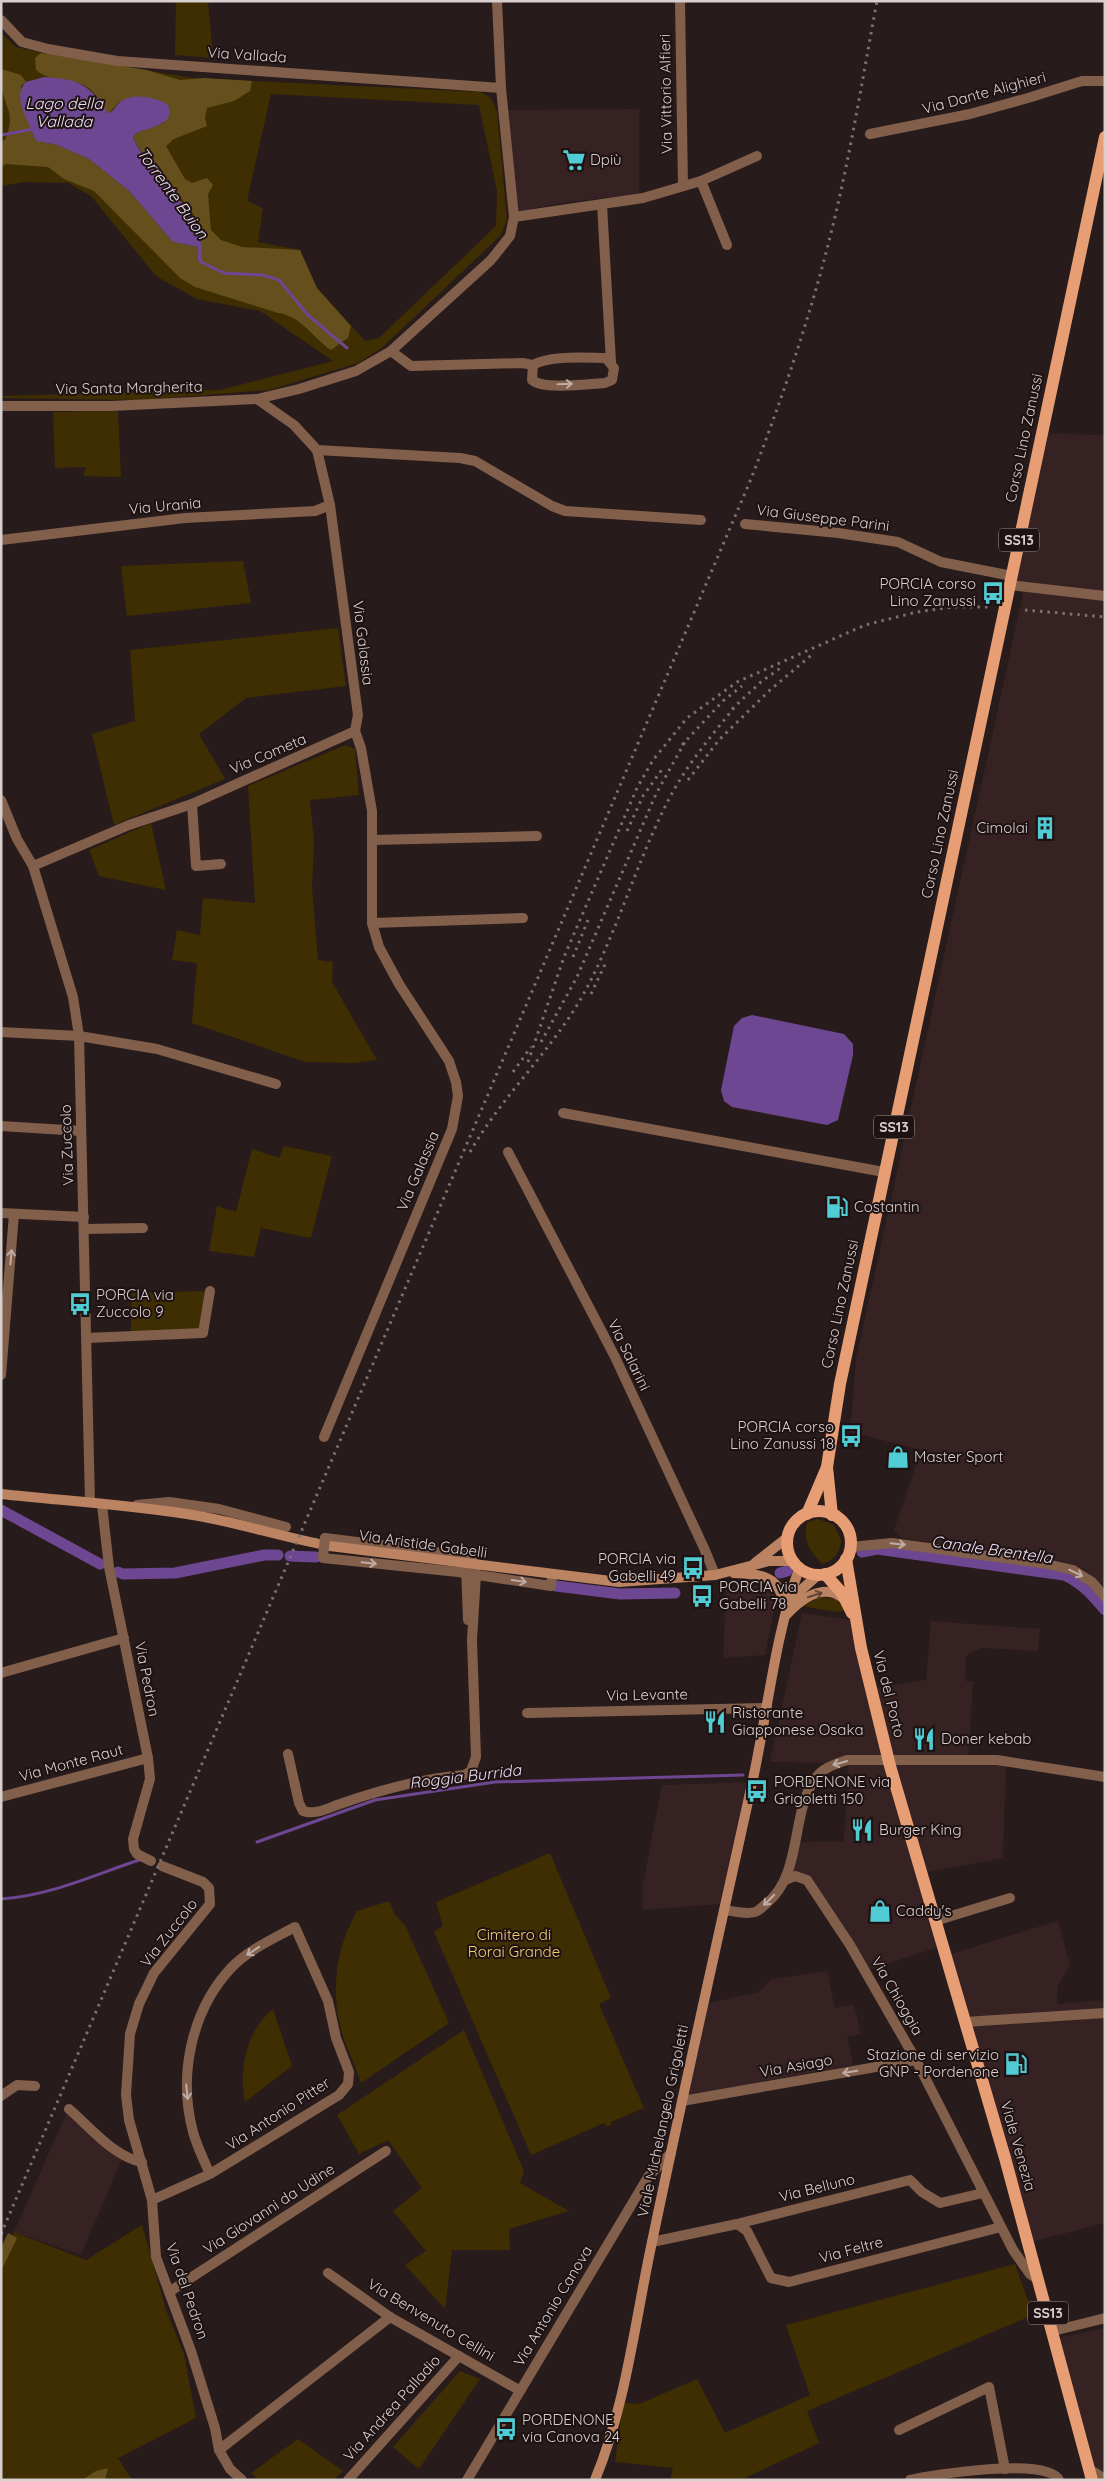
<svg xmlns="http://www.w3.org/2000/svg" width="1106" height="2481" font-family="Quicksand,sans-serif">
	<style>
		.built { fill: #362223 }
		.green { fill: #3f2e01; fill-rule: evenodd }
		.forest { fill: #65501d }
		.water { fill: #6e4792 }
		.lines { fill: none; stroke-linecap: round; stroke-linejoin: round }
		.stream { stroke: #6e4792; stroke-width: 3 }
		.canal { stroke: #6e4792; stroke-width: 11 }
		.street { stroke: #825f4b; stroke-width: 10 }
		.secondary { stroke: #bb8362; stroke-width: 10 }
		.primary { stroke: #e79e74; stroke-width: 12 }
		.rail { stroke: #7c7171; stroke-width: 3; stroke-dasharray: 2.5 5; stroke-linecap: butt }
		.street-bridge { stroke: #825f4b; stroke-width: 10 }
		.oneway { stroke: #beada7 }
		.oneway2 { stroke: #654536 }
		.labels { text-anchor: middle; stroke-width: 4; stroke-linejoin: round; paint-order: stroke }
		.shield { fill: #1e1212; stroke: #a09696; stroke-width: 1 }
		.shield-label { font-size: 14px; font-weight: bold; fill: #d8cfcf }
		.street-label { font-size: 15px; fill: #d8cfcf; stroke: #1e1212 }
		.poi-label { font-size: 15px; fill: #d8cfcf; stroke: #1e1212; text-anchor: start }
		.park-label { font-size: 15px; fill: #f6cd6f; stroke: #1e1212 }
		.water-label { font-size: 16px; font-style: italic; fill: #e9dff5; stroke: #1e1212 }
	</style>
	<rect width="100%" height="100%" fill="#281b1b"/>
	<g class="built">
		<path d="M639 109V194L561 203 518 212 507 110Z"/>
		<path d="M1045 433 1100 435 1105 433V1588L1083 1568 1060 1561 901 1538 894 1530 921 1450 850 1432 856 1359 1023 594 1014 582Z"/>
		<path d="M751 1585 771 1588 776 1598 765 1655 723 1658 726 1590 732 1587Z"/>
		<path d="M802 1613 853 1620 939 1947 867 1970 820 1893 790 1875 799 1842 844 1841 848 1763 770 1762Z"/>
		<path d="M931 1621 1040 1629 1038 1651 981 1648 966 1656 965 1681H973L968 1762 1006 1764 1003 1858 924 1873 873 1688 926 1680Z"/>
		<path d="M749 1782 721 1904 643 1910V1884L662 1785Z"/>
		<path d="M1058 1921 1070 1965 1058 1986 1057 2004 1105 2000V2223L1031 2242 947 1955Z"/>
		<path d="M827 1971 835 2008 854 2004 861 2034 847 2037 853 2065 688 2095 708 2003 759 1992 772 1979Z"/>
		<path d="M67 2112 123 2157 81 2255 14 2232Z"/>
		<path d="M1105 2328V2474L1094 2467 1059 2338Z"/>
	</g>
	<g class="green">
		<path d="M176 1H208L213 58 175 55Z"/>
		<path d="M1 33 16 47 60 57 194 78 481 92 491 98 497 111 507 219 501 235 382 348 358 363 269 390 139 400 1 398V396L220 390 333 361 260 311 197 299 156 276 91 196 68 183 24 182 1 186ZM44 77 63 79 133 137 194 245H179ZM271 94 479 105 497 191 496 226 379 338 365 341 317 288 300 250 258 242 263 208 247 201Z"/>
		<path d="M118 411 121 477 83 476 86 467 55 468 53 412Z"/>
		<path d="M243 561 251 603 127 616 121 566Z"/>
		<path d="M338 628 346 686 246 698 199 734 225 779 114 825 92 734 135 721 130 650Z"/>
		<path d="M345 745 355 749 359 795 310 800 314 841 312 887 318 960 333 962 332 982 377 1060 353 1063 305 1062 192 1023 197 963 172 960 177 930 200 935 203 898 255 903 248 786Z"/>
		<path d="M151 823 166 890 99 876 89 850Z"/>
		<path d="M284 1146 332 1156 311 1238 261 1228 254 1257 209 1251 217 1206 236 1212 252 1149 279 1158Z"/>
		<path d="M205 1291 200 1330 131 1332 132 1293Z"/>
		<path d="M818 1519 834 1525 841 1540C841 1552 833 1561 822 1564 809 1550 803 1541 807 1522Z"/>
		<path d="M818 1597 836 1599 846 1610 837 1612 802 1606Z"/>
		<path d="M550 1853 611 1998 599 2004 644 2108 611 2122 612 2124 607 2127 604 2123 531 2155 434 1932 443 1926 436 1902Z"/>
		<path d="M389 1901 395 1915 405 1925 449 2023 361 2083C356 2066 347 2050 342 2033 330 1991 336 1948 357 1911Z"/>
		<path d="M273 2009 292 2066 245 2102C238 2071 247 2029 273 2009Z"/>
		<path d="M464 2030 524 2171 520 2183 569 2211 509 2229 510 2250H452L445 2309 405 2265 426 2251 393 2211 422 2188 388 2140 359 2154 337 2115Z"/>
		<path d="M142 2225 166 2310 184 2354 196 2418 118 2458 132 2480H1V2262L14 2232 86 2260Z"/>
		<path d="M1015 2264 1033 2315 807 2411 819 2443 741 2480H670L673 2468 615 2462 623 2403 639 2404 697 2379 725 2433 810 2395 786 2325Z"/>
		<path d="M460 2371 480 2379 419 2469 393 2447Z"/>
		<path d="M298 2439 343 2471 334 2480H258L251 2473Z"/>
	</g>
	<g class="forest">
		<path d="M41 53 147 70 180 80 204 78 252 81 250 91 234 101 207 108 205 118 207 126 174 139 166 146 185 179 192 183 207 178 213 185 208 194 211 230 221 240 242 247 300 250 317 288 351 326 348 338 331 350C313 338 300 315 278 313L195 287 180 278 94 191 64 179 48 167 6 164 1 167V140H5C15 114 8 114 2 90 0 84 1 76 1 69L21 75 26 82 21 86V102L34 137 41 142 57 145 89 159 129 191 173 242 198 247V261H201L202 252C196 241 200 225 193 214 176 187 146 167 133 137L136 133 164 123 153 99 131 97 119 102 109 113 105 111C88 68 58 89 36 70L35 58Z"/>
		<path d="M8 2233 17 2238 1 2271V2248Z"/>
		<path d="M108 2468 105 2480H82L96 2471Z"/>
	</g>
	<g class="water">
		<path d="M44 77C70 79 83 80 100 101 104 106 104 110 109 113 115 110 116 105 120 102 132 92 157 97 168 105 177 125 148 128 136 133L133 137C150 179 210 211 201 262L198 261V247L173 242 129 191 89 159 57 145 37 141 34 137C29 121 11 96 26 82Z"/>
		<path d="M752 1015 844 1034 853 1044V1055L838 1120 827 1125 732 1107 724 1101 721 1090 734 1026 742 1018Z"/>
	</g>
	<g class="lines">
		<g class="stream">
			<path d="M1 135 34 129"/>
			<path d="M200 258 201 262 224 273 263 275 279 280 308 315 347 348"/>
			<path d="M257 1842 375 1800 495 1782 743 1775"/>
			<path d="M1 1899C50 1896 96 1874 142 1859"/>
		</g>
		<g class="canal">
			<path d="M1 1510 100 1564"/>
			<path d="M862 1552 877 1549 1064 1575C1082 1583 1092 1595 1105 1610"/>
			<path d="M290 1556 316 1557"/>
			<path d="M118 1572 123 1574 175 1573 264 1555H278"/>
			<path d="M780 1573 787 1571"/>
			<path d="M556 1586 620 1594 675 1593"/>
		</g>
		<g class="street">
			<path d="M680 1 683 186"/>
			<path d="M1 20 22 42 48 49 117 61 501 88"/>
			<path d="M870 134 970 114 1028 98 1082 81H1105"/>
			<path d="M701 181 727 245"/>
			<path d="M602 205 611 362"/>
			<path d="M514 217 643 198 701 181 757 156"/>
			<path d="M391 351 411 366 522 363 533 365C549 355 587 358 606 358L614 368 612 380 605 383C589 384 543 390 532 380L533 365"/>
			<path d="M257 399 294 425 317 450 460 458 475 461 552 506 565 511 701 520"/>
			<path d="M1 406H111L257 399 299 389 356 371 391 351 491 260 510 236 514 217 501 88 497 1"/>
			<path d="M317 450 330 505 358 715 355 731 361 748 372 811V923L379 947 399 984 449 1061 456 1082 458 1096 452 1129 324 1437"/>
			<path d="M745 524 838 533 898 542 941 562 1012 576"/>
			<path d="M1 540 185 518 315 511 330 505"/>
			<path d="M1010 585 1105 596"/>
			<path d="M1 800 17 839 33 866 73 997 79 1036 90 1502"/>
			<path d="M192 804 196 866 221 864"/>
			<path d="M373 840 537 836"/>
			<path d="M33 866 129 825 192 804 355 731"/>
			<path d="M372 923 523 918"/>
			<path d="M1 1032 79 1036 157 1049 276 1084"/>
			<path d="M563 1113 884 1172"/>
			<path d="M1 1126 81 1131"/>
			<path d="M508 1152 615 1357 704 1548 715 1575"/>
			<path d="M1 1213 84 1217"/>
			<path d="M85 1229 143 1228"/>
			<path d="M87 1338 203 1333 210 1291"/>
			<path d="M1 1375 14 1214"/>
			<path d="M102 1505 109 1567 148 1758 150 1779 133 1839 134 1849 137 1854 151 1861"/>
			<path d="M137 1505 169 1502 219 1509 286 1527"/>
			<path d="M325 1538 468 1556 477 1566"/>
			<path d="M850 1547 892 1543 1047 1564 1073 1570 1092 1582 1105 1597"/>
			<path d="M323 1556V1558L458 1572 551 1586 552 1576"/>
			<path d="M466 1567 468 1620"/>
			<path d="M1 1673 124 1638"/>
			<path d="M527 1713 767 1708"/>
			<path d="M288 1754 299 1803 303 1811C314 1815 326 1809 337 1805 379 1790 419 1779 464 1775L471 1771 476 1757 472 1640 476 1575"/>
			<path d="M1 1797 148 1758"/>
			<path d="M162 1866 203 1882 209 1888 210 1904 154 1973 139 2004 130 2034 126 2095 129 2120 152 2200 156 2257 191 2351 215 2428 219 2450 230 2469 242 2480"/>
			<path d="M785 1880 795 1876 807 1880 850 1945 916 2060 1013 2250 1030 2274 1039 2280"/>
			<path d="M724 1910C734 1911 745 1915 755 1912 759 1911 763 1906 767 1903 805 1872 789 1804 820 1773 827 1766 838 1763 847 1760H997L1105 1777"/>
			<path d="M935 1921 1010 1898"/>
			<path d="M965 2022 1105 2013"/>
			<path d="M1 2096 17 2085 35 2086"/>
			<path d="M682 2101 916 2060"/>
			<path d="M69 2109C90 2127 114 2157 142 2162"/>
			<path d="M152 2200 210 2174 339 2095 348 2084 349 2072 336 2038 328 2001 295 1927C273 1939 248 1950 231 1968 191 2011 178 2076 193 2132 197 2146 204 2161 210 2174"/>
			<path d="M737 2224 747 2231 771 2278 789 2282 1001 2227"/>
			<path d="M652 2242 737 2224 910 2180 922 2192 940 2203 983 2193"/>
			<path d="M328 2273 390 2317 519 2390"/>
			<path d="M169 2292 386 2151"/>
			<path d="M1053 2331 1105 2318"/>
			<path d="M899 2430 989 2387 1005 2469"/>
			<path d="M219 2450 390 2317"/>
			<path d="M1089 2469 1105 2479"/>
			<path d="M348 2480 459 2356"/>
			<path d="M467 2480 648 2177 671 2153"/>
			<path d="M910 2480C933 2475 1048 2456 1059 2480"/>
		</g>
		<g class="secondary">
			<path d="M1 1494C67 1501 134 1505 199 1516 243 1524 286 1538 330 1546L619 1582 715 1575 769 1561H792"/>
			<path d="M755 1563 788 1537"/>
			<path d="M734 1573C762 1574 780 1576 785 1607"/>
			<path d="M791 1605 800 1591 818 1575"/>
			<path d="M786 1615C800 1600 823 1582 843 1598"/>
			<path d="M595 2480C626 2405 635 2321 652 2242 684 2088 719 1934 753 1779 768 1709 775 1636 799 1569"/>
		</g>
		<g class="primary">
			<circle cx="819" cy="1543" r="32"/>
			<path d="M807 1514 827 1467"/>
			<path d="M832 1515 827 1467 840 1384 1105 137"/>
			<path d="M846 1559 861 1648 890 1766 1005 2158 1092 2480"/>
			<path d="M825 1574 842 1593 852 1613"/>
		</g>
		<g class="rail">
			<path d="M1025 610 1105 617"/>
			<path d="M732 709 762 681 782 667"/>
			<path d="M682 745 723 701 742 686"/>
			<path d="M688 780 719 740 770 690 814 653"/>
			<path d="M627 831 643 796 663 768"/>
			<path d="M573 957 588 920"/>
			<path d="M591 994 607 960"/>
			<path d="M541 1042 577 977 656 794 686 740"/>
			<path d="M528 1062 564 957 637 788 653 760 687 718 737 682 865 625 917 612 953 607H990"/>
			<path d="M513 1072 531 1047"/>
			<path d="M470 1152C501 1098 547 1055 579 1002 616 938 635 864 669 799 687 764 713 734 737 704"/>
			<path d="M1 2234 751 479C783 396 812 312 833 225 851 151 863 76 877 1"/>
		</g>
		<path class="street-bridge" d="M323 1556 325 1538"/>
	</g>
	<defs><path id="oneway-shaft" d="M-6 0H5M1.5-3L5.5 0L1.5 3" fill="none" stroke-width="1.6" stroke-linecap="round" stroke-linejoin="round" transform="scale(1.25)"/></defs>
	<g class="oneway">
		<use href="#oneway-shaft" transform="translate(565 384) rotate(-2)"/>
		<use href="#oneway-shaft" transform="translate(11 1257) rotate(-85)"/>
		<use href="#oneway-shaft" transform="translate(898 1544) rotate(6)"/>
		<use href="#oneway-shaft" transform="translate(369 1563) rotate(6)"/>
		<use href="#oneway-shaft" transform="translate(1076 1573) rotate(26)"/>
		<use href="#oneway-shaft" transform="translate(519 1581) rotate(8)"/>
		<use href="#oneway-shaft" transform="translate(840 1763) rotate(164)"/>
		<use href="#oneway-shaft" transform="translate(769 1900) rotate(135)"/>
		<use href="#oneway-shaft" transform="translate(253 1951) rotate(146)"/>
		<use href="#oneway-shaft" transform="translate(850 2072) rotate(170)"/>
		<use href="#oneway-shaft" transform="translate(187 2092) rotate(84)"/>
	</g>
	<use class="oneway2" href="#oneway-shaft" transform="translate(815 1595) rotate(-18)"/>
	<defs>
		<symbol id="supermarket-bare" viewBox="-9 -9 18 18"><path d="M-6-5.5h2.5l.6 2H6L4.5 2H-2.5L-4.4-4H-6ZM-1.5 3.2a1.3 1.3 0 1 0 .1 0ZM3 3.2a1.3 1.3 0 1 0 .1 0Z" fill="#51ccd4" stroke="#1e1212" stroke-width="2.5" paint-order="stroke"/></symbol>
		<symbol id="bus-bare" viewBox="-9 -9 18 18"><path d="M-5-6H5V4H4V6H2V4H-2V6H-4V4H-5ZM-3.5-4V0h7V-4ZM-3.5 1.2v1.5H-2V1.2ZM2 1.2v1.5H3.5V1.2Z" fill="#51ccd4" stroke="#1e1212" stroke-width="2.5" paint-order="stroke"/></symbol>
		<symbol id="building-bare" viewBox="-9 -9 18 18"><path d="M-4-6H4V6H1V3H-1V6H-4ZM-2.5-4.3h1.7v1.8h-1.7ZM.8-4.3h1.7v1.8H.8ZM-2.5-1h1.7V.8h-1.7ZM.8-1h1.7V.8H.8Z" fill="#51ccd4" stroke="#1e1212" stroke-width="2.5" paint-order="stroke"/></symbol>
		<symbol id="fuel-bare" viewBox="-9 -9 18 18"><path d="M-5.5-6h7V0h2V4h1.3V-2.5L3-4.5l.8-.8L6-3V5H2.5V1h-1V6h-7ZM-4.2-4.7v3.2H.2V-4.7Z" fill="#51ccd4" stroke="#1e1212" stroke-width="2.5" paint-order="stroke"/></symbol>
		<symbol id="shop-bare" viewBox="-9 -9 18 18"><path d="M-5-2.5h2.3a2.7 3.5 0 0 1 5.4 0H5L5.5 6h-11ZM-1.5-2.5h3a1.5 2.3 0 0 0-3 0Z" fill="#51ccd4" stroke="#1e1212" stroke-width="2.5" paint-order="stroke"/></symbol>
		<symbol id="restaurant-bare" viewBox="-9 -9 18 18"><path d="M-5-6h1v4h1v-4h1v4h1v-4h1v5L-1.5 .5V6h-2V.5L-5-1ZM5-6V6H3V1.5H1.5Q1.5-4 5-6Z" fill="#51ccd4" stroke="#1e1212" stroke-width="2.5" paint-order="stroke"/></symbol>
	</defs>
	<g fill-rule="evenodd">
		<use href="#supermarket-bare" x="558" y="144" width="32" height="32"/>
		<use href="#bus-bare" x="977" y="577" width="32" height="32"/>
		<use href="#building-bare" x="1029" y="812" width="32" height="32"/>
		<use href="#fuel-bare" x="821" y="1191" width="32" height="32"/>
		<use href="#bus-bare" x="64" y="1288" width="32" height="32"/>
		<use href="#bus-bare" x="835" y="1420" width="32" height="32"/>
		<use href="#shop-bare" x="882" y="1441" width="32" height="32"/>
		<use href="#bus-bare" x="677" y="1552" width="32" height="32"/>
		<use href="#bus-bare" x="686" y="1580" width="32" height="32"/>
		<use href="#restaurant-bare" x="699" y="1706" width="32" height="32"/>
		<use href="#restaurant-bare" x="908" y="1723" width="32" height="32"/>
		<use href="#bus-bare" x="741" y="1775" width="32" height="32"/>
		<use href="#restaurant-bare" x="846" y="1814" width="32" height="32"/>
		<use href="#shop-bare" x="864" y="1895" width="32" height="32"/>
		<use href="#fuel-bare" x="1000" y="2048" width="32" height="32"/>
		<use href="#bus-bare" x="490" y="2413" width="32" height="32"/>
	</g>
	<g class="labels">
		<g class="shield">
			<rect x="999" y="528.5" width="40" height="23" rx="4"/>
			<rect x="874" y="1115.5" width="40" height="23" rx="4"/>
			<rect x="1028" y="2301.5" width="40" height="23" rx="4"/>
		</g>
		<g class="shield-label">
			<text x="1019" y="545">SS13</text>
			<text x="894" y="1132">SS13</text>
			<text x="1048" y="2318">SS13</text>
		</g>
		<g class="street-label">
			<text transform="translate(247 55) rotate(4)" y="5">Via Vallada</text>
			<text transform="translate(984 93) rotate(-15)" y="5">Via Dante Alighieri</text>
			<text transform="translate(666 94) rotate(-91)" y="5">Via Vittorio Alfieri</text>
			<text transform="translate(129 388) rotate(-1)" y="5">Via Santa Margherita</text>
			<text transform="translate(1024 438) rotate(-78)" y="5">Corso Lino Zanussi</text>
			<text transform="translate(165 506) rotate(-5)" y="5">Via Urania</text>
			<text transform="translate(823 518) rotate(7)" y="5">Via Giuseppe Parini</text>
			<text transform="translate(363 643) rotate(83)" y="5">Via Galassia</text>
			<text transform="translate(268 754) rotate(-23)" y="5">Via Cometa</text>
			<text transform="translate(940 834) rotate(-78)" y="5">Corso Lino Zanussi</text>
			<text transform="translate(67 1145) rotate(-92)" y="5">Via Zuccolo</text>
			<text transform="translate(418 1171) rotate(-67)" y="5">Via Galassia</text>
			<text transform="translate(840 1304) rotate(-78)" y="5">Corso Lino Zanussi</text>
			<text transform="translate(629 1355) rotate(64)" y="5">Via Salarini</text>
			<text transform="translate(423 1544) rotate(8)" y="5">Via Aristide Gabelli</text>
			<text transform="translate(147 1679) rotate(79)" y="5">Via Pedron</text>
			<text transform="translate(889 1694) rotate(76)" y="5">Via del Porto</text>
			<text transform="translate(647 1695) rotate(-1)" y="5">Via Levante</text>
			<text transform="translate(71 1763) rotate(-15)" y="5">Via Monte Raut</text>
			<text transform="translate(169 1933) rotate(-52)" y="5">Via Zuccolo</text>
			<text transform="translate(897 1996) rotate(60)" y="5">Via Chioggia</text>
			<text transform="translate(796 2066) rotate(-10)" y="5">Via Asiago</text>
			<text transform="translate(278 2114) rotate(-33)" y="5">Via Antonio Pitter</text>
			<text transform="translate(663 2121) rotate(-78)" y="5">Viale Michelangelo Grigoletti</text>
			<text transform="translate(1018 2146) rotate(74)" y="5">Viale Venezia</text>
			<text transform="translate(817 2188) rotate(-14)" y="5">Via Belluno</text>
			<text transform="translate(269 2209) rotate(-33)" y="5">Via Giovanni da Udine</text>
			<text transform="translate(851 2250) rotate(-15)" y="5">Via Feltre</text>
			<text transform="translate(187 2291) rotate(71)" y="5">Via del Pedron</text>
			<text transform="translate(553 2306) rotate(-59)" y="5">Via Antonio Canova</text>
			<text transform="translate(431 2320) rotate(31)" y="5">Via Benvenuto Cellini</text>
			<text transform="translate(392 2408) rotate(-48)" y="5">Via Andrea Palladio</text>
		</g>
		<g class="poi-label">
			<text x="590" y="165">Dpiù</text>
			<text x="976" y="589" text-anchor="end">PORCIA corso<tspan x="976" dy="17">Lino Zanussi</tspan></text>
			<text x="1028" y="833" text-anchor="end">Cimolai</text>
			<text x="854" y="1212">Costantin</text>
			<text x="96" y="1300">PORCIA via<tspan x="96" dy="17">Zuccolo 9</tspan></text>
			<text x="834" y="1432" text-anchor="end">PORCIA corso<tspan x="834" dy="17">Lino Zanussi 18</tspan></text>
			<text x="914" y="1462">Master Sport</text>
			<text x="676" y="1564" text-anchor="end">PORCIA via<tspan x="676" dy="17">Gabelli 49</tspan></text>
			<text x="719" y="1592">PORCIA via<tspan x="719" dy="17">Gabelli 78</tspan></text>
			<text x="732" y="1718">Ristorante<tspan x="732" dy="17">Giapponese Osaka</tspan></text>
			<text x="941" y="1744">Doner kebab</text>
			<text x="774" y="1787">PORDENONE via<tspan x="774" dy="17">Grigoletti 150</tspan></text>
			<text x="879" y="1835">Burger King</text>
			<text x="896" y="1916">Caddy's</text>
			<text x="999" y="2060" text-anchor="end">Stazione di servizio<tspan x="999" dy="17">GNP - Pordenone</tspan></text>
			<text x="522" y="2425">PORDENONE<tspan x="522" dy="17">via Canova 24</tspan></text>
		</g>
		<g class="park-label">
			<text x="514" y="1940">Cimitero di<tspan x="514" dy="17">Rorai Grande</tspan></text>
		</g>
		<g class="water-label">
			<text x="64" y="109">Lago della<tspan x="64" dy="18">Vallada</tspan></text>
			<text transform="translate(173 193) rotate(54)" y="6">Torrente Buion</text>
			<text transform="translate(992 1549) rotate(8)" y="6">Canale Brentella</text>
			<text transform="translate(465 1776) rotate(-7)" y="6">Roggia Burrida</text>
		</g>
	</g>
	<rect width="1106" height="2481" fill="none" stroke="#d8cfcf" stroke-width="5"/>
</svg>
